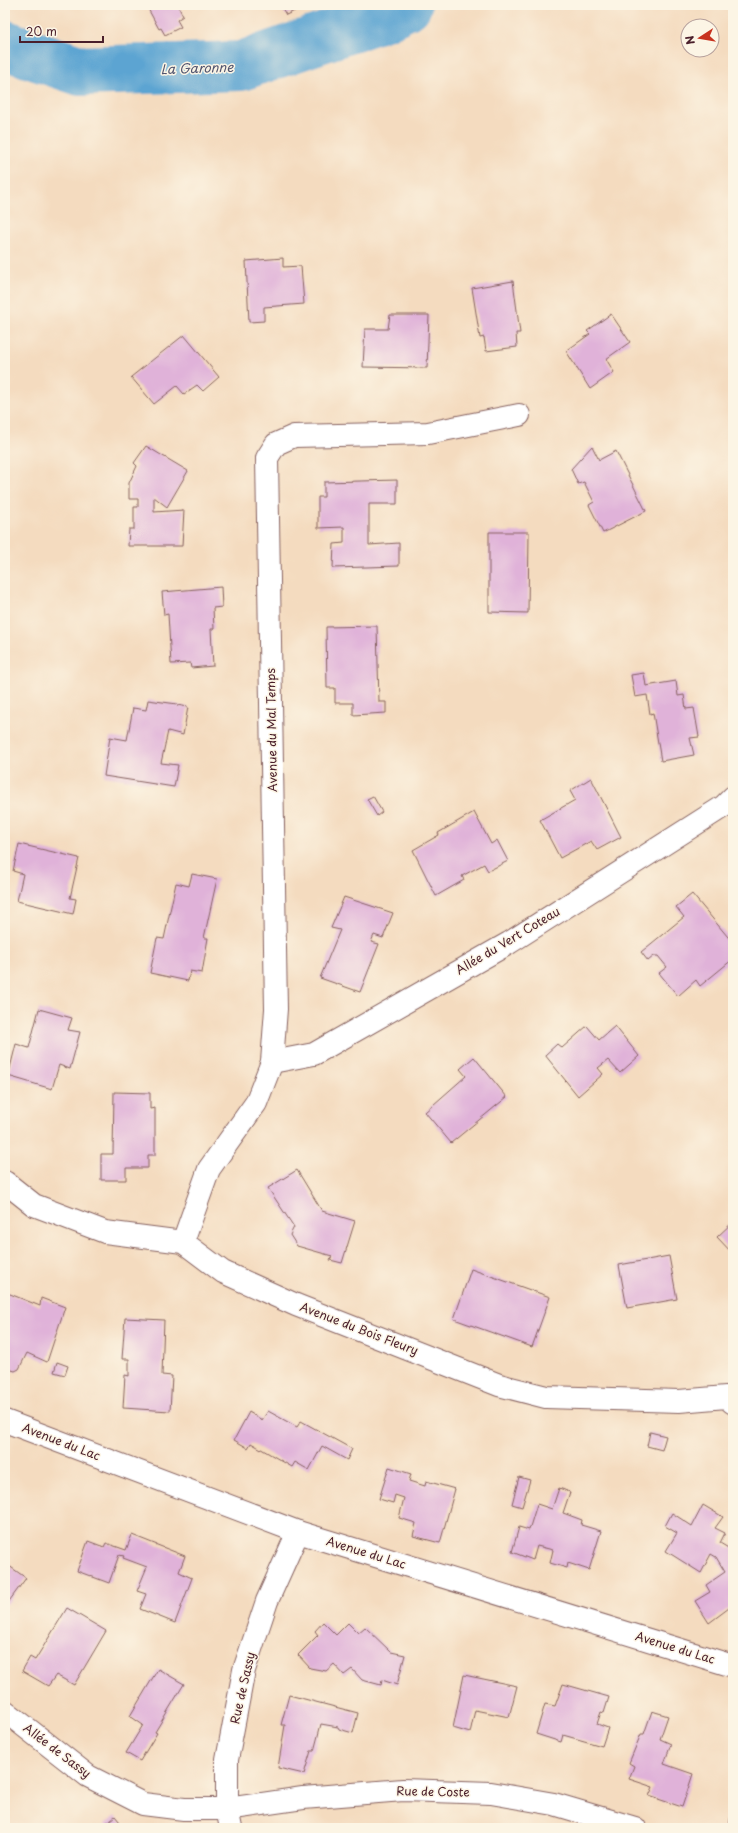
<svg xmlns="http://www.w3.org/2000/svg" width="738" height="1833" font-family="'Playpen Sans',sans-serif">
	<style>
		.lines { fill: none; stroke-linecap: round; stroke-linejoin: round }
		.river { stroke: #5ba4d2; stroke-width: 50 }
		.building { fill: #e0b2d9 }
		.minor-casing { stroke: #86615f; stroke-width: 24 }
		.minor { stroke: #fff; stroke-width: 22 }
		.labels { text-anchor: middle; stroke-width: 3; stroke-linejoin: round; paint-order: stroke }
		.street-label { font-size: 12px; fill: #4a1f2b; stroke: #fcf5e5 }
		.water-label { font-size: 13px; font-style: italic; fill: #51546e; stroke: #fcf5e5 }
	</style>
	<rect width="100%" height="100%" fill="#fcf5e5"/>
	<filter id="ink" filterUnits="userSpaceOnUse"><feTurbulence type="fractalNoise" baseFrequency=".025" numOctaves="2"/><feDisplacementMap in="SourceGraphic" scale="8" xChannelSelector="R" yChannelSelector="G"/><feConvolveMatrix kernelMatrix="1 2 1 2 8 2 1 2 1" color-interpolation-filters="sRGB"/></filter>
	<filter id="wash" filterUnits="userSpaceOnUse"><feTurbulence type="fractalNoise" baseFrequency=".012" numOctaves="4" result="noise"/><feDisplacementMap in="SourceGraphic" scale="16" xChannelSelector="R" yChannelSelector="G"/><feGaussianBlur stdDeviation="0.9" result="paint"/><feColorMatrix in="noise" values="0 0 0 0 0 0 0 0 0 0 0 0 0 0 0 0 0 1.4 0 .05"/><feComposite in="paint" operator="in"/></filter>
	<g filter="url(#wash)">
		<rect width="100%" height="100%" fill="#f4dbbf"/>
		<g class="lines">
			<path class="river" d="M5 45 81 71 241 66 385 16 407 5"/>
		</g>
		<g id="blocks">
			<g class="building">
				<path d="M146 5H183L179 8 183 16 177 20 181 27 165 35 161 28 159 29Z"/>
				<path d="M283 5H302L303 7 286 15 281 6Z"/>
				<path d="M283 258V267L301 266 304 304 264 307V321L249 322 246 261Z"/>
				<path d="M513 281 520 333H516L517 347 486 351 484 337 480 338 472 288Z"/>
				<path d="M611 314 630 342 606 359 614 372 590 389 566 351 590 334 587 331Z"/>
				<path d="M390 315H429L427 368 363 367 365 329H388Z"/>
				<path d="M184 335 219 377 203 391 197 385 184 394 177 386 154 404 131 377Z"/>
				<path d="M146 446 188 471 167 507 154 497V512L184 510 182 546H128L129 529H134V507H138V499H129V483L137 466 134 463Z"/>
				<path d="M592 446 599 460 616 451 646 511 603 533 589 505 594 502 584 482 578 484 571 469Z"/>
				<path d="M397 480V504H369V545L399 543V566L333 568 334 544 344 543V527L318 528V497H324V482Z"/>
				<path d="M489 532H529L528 613 489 612Z"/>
				<path d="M221 587 222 607 213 608 214 629H211L213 666 191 668 190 663 171 664 168 614 164 615 162 592Z"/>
				<path d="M377 626 379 702H386V713L353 715V703H335V688H327L326 627Z"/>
				<path d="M644 673 646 686 676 681 678 696 684 695 686 709 694 708 699 737 690 738 694 755 661 761 653 713 650 714 647 695 635 697 631 675Z"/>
				<path d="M148 700 177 704V705L188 707 183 735 168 731 161 763 178 765 174 787 104 776 110 737 127 740 133 708 146 710Z"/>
				<path d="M591 778 621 837 597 850 591 841 560 858 540 820 575 800 570 791Z"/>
				<path d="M373 796 382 812 377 816 367 799Z"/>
				<path d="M474 812 491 844 497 840 508 861 488 871 484 864 462 876 464 880 436 896 413 850 439 835 438 833Z"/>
				<path d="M19 844 79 858 70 898 76 899 73 914 17 901 23 874 13 871Z"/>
				<path d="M192 874 217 879 204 938H208L202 973 190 971 188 981 150 973 157 938 164 939 176 883 189 886Z"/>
				<path d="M692 894 733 943V959L700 986 696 980 678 996 659 973 667 967 658 956H654L648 961 641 952 684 917 676 907Z"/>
				<path d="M344 897 393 913 383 938 374 935 371 942 379 944 360 992 320 978 340 930 331 928Z"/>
				<path d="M39 1009 72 1018 68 1030 80 1032 70 1069 59 1065 52 1089 8 1076 16 1044 29 1048Z"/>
				<path d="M587 1026 599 1040 615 1026 639 1056 620 1073 608 1060 598 1068 603 1074 578 1096 545 1055 557 1044 562 1048Z"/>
				<path d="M474 1057 507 1097 451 1143 425 1112 466 1076 460 1069Z"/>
				<path d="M114 1092 150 1093V1109L155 1108V1155H148V1168H126V1180H101V1154H113Z"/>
				<path d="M297 1170 322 1211 355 1221 342 1263 330 1260 332 1256 297 1246 290 1235 294 1227 268 1188Z"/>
				<path d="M733 1222V1254L717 1237Z"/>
				<path d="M669 1256 677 1299 627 1308 619 1265Z"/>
				<path d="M471 1269 550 1297 532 1347 454 1319Z"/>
				<path d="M5 1292 40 1306 41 1298 65 1307 47 1362 27 1353 19 1369 15 1371 5 1368Z"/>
				<path d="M125 1318 164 1320 162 1375 172 1376 170 1411 123 1408 125 1375 129 1376V1359H122Z"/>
				<path d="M57 1362 68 1366 65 1375 54 1372Z"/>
				<path d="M268 1411 297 1427 301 1421 352 1449 347 1460 322 1446 309 1470 295 1462 292 1467 251 1443 248 1448 234 1440 249 1412 262 1420Z"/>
				<path d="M650 1432 666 1436 662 1450 647 1446Z"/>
				<path d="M389 1467 411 1474 409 1481 425 1486 426 1481 455 1489 440 1543 413 1536 416 1523 399 1518 404 1498 395 1495 393 1503 379 1499Z"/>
				<path d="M519 1477 530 1480 522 1507 512 1504Z"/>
				<path d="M559 1488 570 1492 563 1513 582 1520 581 1525 601 1531 589 1570 568 1563 567 1568 550 1563 553 1550 537 1546 533 1560 512 1552 519 1527 529 1530 537 1504 552 1509Z"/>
				<path d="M703 1505 723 1517 715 1528 725 1533 720 1543 730 1549 733 1546V1605L709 1623 695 1601 710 1592 706 1585 725 1572 716 1557 711 1554 701 1573 666 1551 677 1533 665 1526 672 1513 692 1526Z"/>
				<path d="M132 1535 185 1556 179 1572 192 1578 175 1623 140 1609 146 1594 137 1591 147 1567 123 1558 124 1556 119 1555 109 1583 77 1571 88 1541 104 1547 106 1543 126 1550Z"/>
				<path d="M5 1563 26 1578 7 1604 5 1602Z"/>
				<path d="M67 1608 106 1631 74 1685 56 1675 48 1686 22 1671 30 1657 35 1660Z"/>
				<path d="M323 1622 336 1635 348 1623 358 1633 365 1627 391 1652 405 1655 397 1685 382 1680 381 1685 362 1680 352 1669 344 1675 334 1664 326 1671 310 1668 298 1655 318 1635 315 1631Z"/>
				<path d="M158 1669 184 1684 155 1732 157 1733 140 1761 126 1753 143 1725 130 1716Z"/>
				<path d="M464 1675 517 1686 509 1717 475 1710 470 1733 453 1728Z"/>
				<path d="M563 1684 609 1697 604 1713 601 1712 597 1724 608 1728 602 1746 563 1735 561 1742 536 1734 545 1704 555 1706Z"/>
				<path d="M289 1695 358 1713 353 1733 339 1729 338 1727 321 1724 314 1751H311L304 1774 278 1768 285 1725H281Z"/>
				<path d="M652 1711 668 1716 660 1739 671 1744 664 1764 693 1774 682 1807 649 1796 653 1787 629 1779 634 1766 629 1763 641 1734H644Z"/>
				<path d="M732 1809H733V1826L729 1825Z"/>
				<path d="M115 1816 124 1827 108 1828 105 1824Z"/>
			</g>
		</g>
	</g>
	<g filter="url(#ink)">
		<use href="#blocks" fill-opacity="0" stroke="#86615f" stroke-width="1"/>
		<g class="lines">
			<defs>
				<g id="minor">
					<path d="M272 1062 314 1054 509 943 724 806 733 797"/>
					<path d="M5 1182 34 1205 105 1232 183 1242 223 1272 296 1305 499 1385 546 1397 679 1401 726 1397 733 1403"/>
					<path d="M183 1242 209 1169 256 1103 272 1062 276 1009 267 458 276 444 294 436 428 433 519 415"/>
					<path d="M5 1421 298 1532 733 1666"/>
					<path d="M5 1711 88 1776 143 1804 184 1809H227L303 1798 403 1790 491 1793 554 1804 635 1828"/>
					<path d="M231 1828 227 1809V1760L244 1670 267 1601 298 1532"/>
				</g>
			</defs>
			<use href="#minor" class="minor-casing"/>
			<use href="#minor" class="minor"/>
		</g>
	</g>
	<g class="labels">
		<g class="street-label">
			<text transform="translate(272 730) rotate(-91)" y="4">Avenue du Mal Temps</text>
			<text transform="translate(508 941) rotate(-31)" y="4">Allée du Vert Coteau</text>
			<text transform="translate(359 1329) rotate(21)" y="4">Avenue du Bois Fleury</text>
			<text transform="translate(61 1442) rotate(21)" y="4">Avenue du Lac</text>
			<text transform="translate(366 1553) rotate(17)" y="4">Avenue du Lac</text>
			<text transform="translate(675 1648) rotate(17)" y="4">Avenue du Lac</text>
			<text transform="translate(243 1688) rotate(-77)" y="4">Rue de Sassy</text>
			<text transform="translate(57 1751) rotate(37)" y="4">Allée de Sassy</text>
			<text transform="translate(433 1792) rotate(1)" y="4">Rue de Coste</text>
		</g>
		<g class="water-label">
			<text transform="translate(197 68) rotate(-2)" y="5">La Garonne</text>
		</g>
	</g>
	<rect width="738" height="1833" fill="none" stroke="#fcf5e5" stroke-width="20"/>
	<g transform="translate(700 38) rotate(258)"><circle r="19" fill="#fcf5e5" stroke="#b59f9b"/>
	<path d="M0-3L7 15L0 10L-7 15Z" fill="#c8321e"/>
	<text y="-6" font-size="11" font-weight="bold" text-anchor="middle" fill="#4a1f2b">N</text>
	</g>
	<path d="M20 36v6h83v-6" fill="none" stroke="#4a1f2b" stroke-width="2"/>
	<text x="26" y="36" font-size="12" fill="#4a1f2b" stroke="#fcf5e5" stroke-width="3" paint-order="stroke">20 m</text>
</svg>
